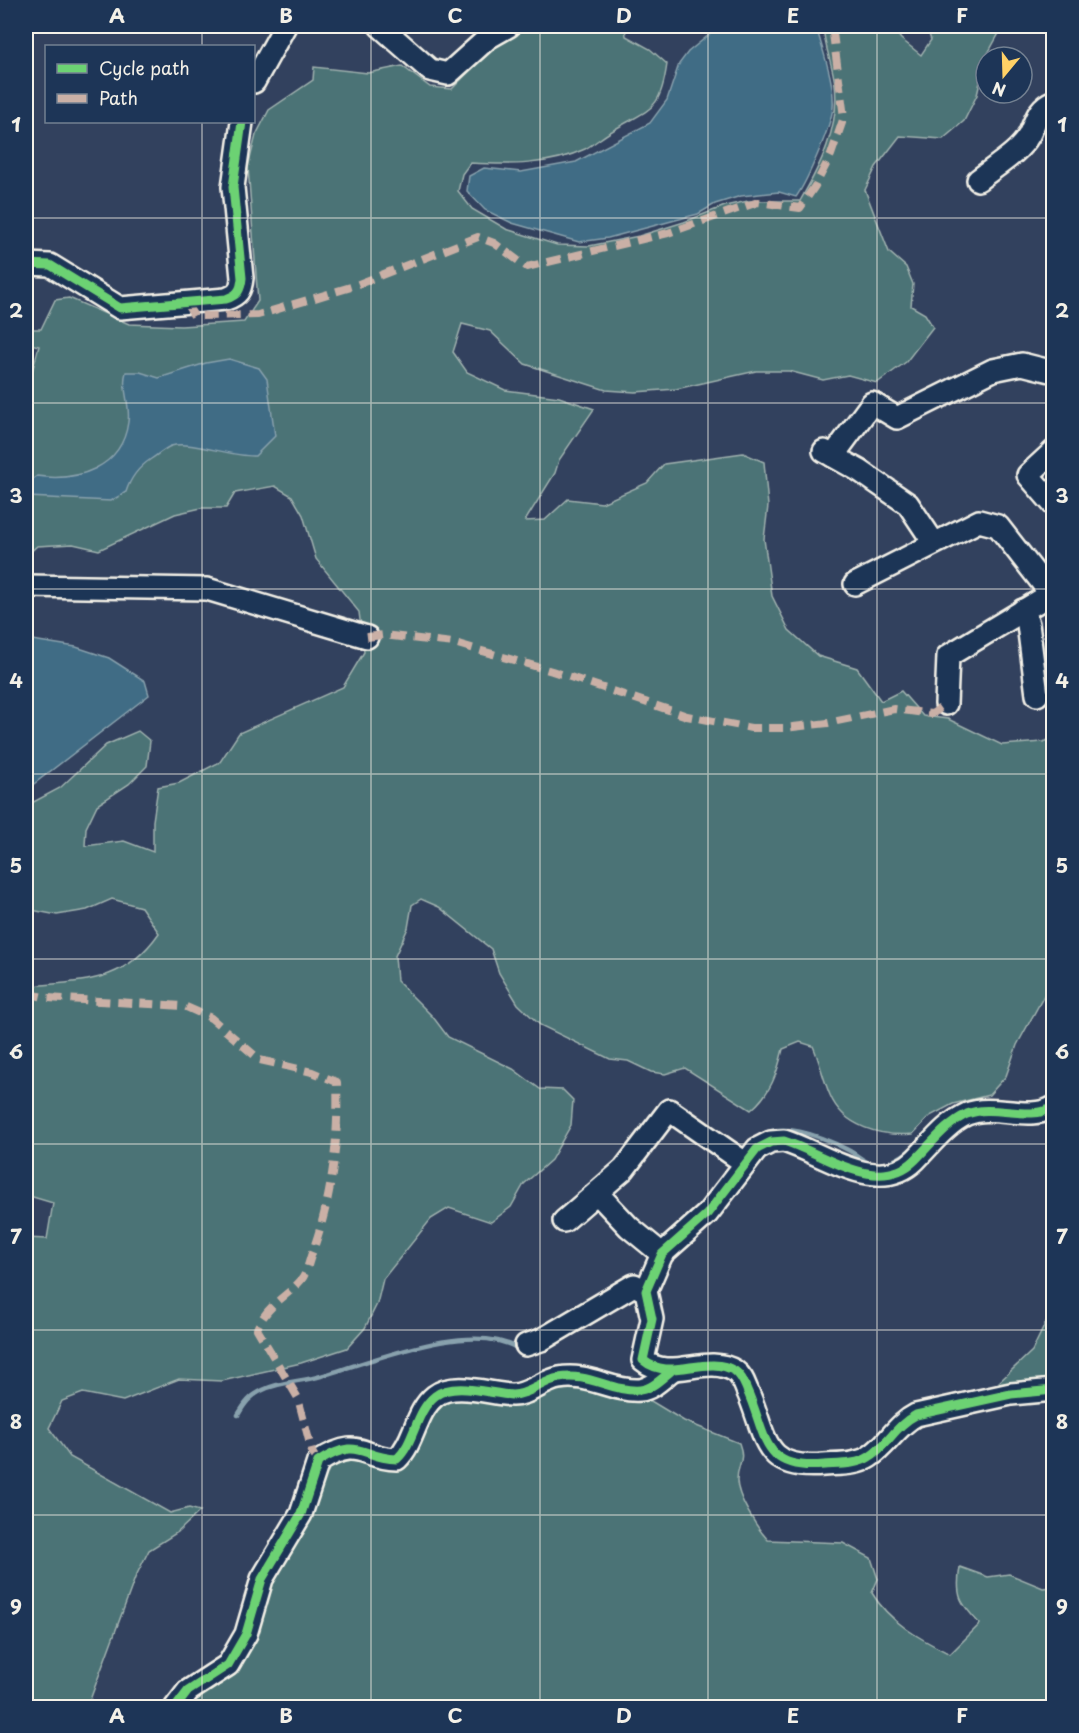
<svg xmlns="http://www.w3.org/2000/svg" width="1079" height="1733" font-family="'Playpen Sans',sans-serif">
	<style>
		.green { fill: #4c7376; stroke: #a0b2af; stroke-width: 1.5 }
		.water { fill: #406c85; stroke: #88a1ad; stroke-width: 1.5 }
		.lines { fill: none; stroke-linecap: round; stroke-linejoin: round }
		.stream { stroke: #88a1ad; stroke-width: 4.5 }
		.minor-casing { stroke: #f4f1e8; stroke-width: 26 }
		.minor { stroke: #1d3557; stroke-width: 21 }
		.quiet { stroke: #cab0a6; stroke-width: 8; stroke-dasharray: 15 8; stroke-linecap: butt }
		.cycleway-casing { stroke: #1d3557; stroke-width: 13 }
		.cycleway { stroke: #6cd273; stroke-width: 9 }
		.grid { fill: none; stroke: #f4f1e8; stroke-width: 1.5; stroke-opacity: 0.55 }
		.neatline { fill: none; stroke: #f4f1e8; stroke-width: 2 }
		.grid-label { font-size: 20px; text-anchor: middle; font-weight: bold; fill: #f4f1e8 }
	</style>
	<rect width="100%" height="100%" fill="#32415e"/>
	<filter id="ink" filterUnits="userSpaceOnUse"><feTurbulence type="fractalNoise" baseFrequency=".0167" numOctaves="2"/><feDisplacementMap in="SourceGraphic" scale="12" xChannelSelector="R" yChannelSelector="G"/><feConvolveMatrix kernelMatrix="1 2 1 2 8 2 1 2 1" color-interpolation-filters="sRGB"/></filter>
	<g filter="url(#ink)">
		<g class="green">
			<path d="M520 26H625L626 36 650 49 667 64C660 114 649 108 612 131 603 136 594 144 585 149 549 166 508 165 470 163L462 174 458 191 472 209 506 229 557 245 589 246 639 236 684 222 725 206 748 201H800C820 166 840 127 835 85 833 65 824 46 823 26H891L901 39 921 55 931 40 926 26H1003L986 57 977 95 964 121 943 139 900 136 876 167 865 190 889 252 906 267 913 284 911 306 925 314 933 327 906 362 877 383 848 375 823 380 789 371H756L676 389 635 392 606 390 525 364 490 331 462 324 453 352 467 372 505 390 559 397 594 409 559 460 555 473 525 521 545 520 568 499 602 503 647 483 664 464 743 453 764 462 768 506 764 539 772 596 789 630 818 656 857 668 881 701 901 691 923 716 948 719 1002 745 1043 742 1053 738V979L1017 1045 1006 1076 989 1095 953 1104 930 1116 913 1134C882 1137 843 1127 830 1095 823 1079 820 1062 813 1046L800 1042 783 1049C777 1074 771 1093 751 1110L685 1068 665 1074 651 1072 628 1061 610 1059 540 1025 518 1004 499 973 491 949 439 907 421 899 412 905 408 928 395 956 397 981 433 1017 448 1037 513 1069 540 1089 563 1090 573 1100 571 1125 551 1160 524 1184 511 1207 491 1222 449 1208 431 1219 383 1279 377 1304 365 1328 347 1348 301 1363 222 1381 179 1379 123 1401 83 1393 62 1401 49 1428 70 1457 170 1513 189 1508 200 1511 178 1532 149 1550 135 1578 87 1708 26 1707V1238L47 1239 53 1203 26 1195V990L32 986C87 981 125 982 159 933L141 907 112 899 87 910 57 915 26 909V806L60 788 106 745 138 731 150 741 147 766 129 784 97 805 86 828 85 846 124 841 153 852V821L158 787 179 783 220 762 239 733 343 687 364 652 359 612 316 559 303 515 292 496 275 486 235 493 226 508H201L175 514 99 550 73 544 37 546 26 556V394L39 346 26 343V329H41L55 300 69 298 129 324 181 326 244 322 258 301 248 167 256 135 269 110 313 80 314 67 368 73 402 66 430 87 452 89 495 45Z"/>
			<path d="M1053 1308V1379L997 1384 1032 1351Z"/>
			<path d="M582 1388 651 1401 684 1421 739 1443C746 1462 737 1463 737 1480 737 1497 757 1528 768 1540L843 1543 871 1558 878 1579 872 1593C889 1622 920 1639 950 1654L980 1624C960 1603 955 1596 960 1567L988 1577 1009 1574 1043 1588 1051 1587 1049 1566 1053 1563V1707L187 1708 205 1690 263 1593 332 1461 352 1454 378 1463 433 1408 456 1398Z"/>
		</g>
		<g class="water">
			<path d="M720 26H816C822 49 835 83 833 107 831 126 807 182 796 197L779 192 741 196 715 204 698 214 608 238 579 242 512 223 485 210 467 191 469 176 484 168 521 172 576 162 650 123 667 100 679 64 688 52Z"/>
			<path d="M229 359 259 368 267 379 275 436 255 456C231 457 190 440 171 446 164 449 157 455 151 459 139 467 130 479 126 492L111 501 28 497 26 484 37 476C77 482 122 468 128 422 131 405 121 388 126 372H140L159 378 206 363Z"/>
			<path d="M26 639 76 647 109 658 145 681 149 695 26 790Z"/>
		</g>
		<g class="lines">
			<g class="stream">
				<path d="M753 1141C776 1117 823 1137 848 1150 857 1154 865 1164 876 1165 890 1165 907 1154 916 1144"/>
				<path d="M238 1415C245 1403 250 1396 263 1390 281 1381 302 1382 321 1376 371 1362 473 1318 520 1350"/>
			</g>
			<defs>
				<g id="minor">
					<path d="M380 26 430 70 448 74 488 38 509 26"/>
					<path d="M254 82 285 26"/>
					<path d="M978 180C994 167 1019 153 1029 135 1036 121 1037 108 1054 101"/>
					<path d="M26 264 50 265 120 308 226 299C238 295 241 290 242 278L233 187 242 122"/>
					<path d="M824 451 860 471 908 504 934 543"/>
					<path d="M1054 451 1028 475 1054 505"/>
					<path d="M833 456 872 403 897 418 993 370 1022 364 1054 372"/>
					<path d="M855 584 979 521 998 526 1051 594"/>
					<path d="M26 586 207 589 367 637"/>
					<path d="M1023 610 1028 624 1037 695"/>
					<path d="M946 704 948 656 1054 592"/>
					<path d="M1054 1107C1028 1122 994 1103 967 1114 947 1123 931 1144 915 1160 878 1196 825 1154 784 1141L771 1142 757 1149 707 1214 662 1254 646 1291 652 1319 643 1360C670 1383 706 1353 735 1371 742 1376 744 1383 747 1390 767 1434 760 1471 824 1465 838 1464 857 1465 869 1457 887 1446 896 1425 916 1415L1011 1394 1054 1390"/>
					<path d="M597 1193 629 1227 662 1254"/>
					<path d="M564 1221 624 1169 669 1110 745 1163"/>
					<path d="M526 1345 541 1340 634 1285 646 1291"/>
					<path d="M175 1708 188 1691 228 1665 246 1634 262 1579 301 1514 318 1462C361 1435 359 1458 397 1459 415 1442 415 1412 435 1396 454 1381 490 1394 512 1395 529 1395 542 1381 559 1378 587 1372 612 1392 640 1390 652 1389 662 1378 671 1371"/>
				</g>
			</defs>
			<use href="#minor" class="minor-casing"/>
			<use href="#minor" class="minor"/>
			<g class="quiet">
				<path d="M186 303 194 316 258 315 351 287 478 237 494 243 527 267 668 233 758 202 800 208 815 186 831 155 844 117 832 26"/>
				<path d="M367 637 383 635 454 643 552 671 687 716 751 728H785L828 723 894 709 932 714 946 704"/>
				<path d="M26 993 48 998 184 1006 211 1018 260 1060 312 1072 337 1082C339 1140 332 1199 312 1253 309 1261 307 1272 302 1279 286 1298 267 1304 257 1329L298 1398 312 1452 318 1462"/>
			</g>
			<defs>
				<g id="cycleway">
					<path d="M26 264 50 265 120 308 226 299C238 295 241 290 242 278L233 187 242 122"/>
					<path d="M1054 1107C1028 1122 994 1103 967 1114 947 1123 931 1144 915 1160 878 1196 825 1154 784 1141L771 1142 757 1149 707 1214 662 1254 646 1291 652 1319 643 1360C670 1383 706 1353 735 1371 742 1376 744 1383 747 1390 767 1434 760 1471 824 1465 838 1464 857 1465 869 1457 887 1446 896 1425 916 1415L1011 1394 1054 1390"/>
					<path d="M175 1708 188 1691 228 1665 246 1634 262 1579 301 1514 318 1462C361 1435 359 1458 397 1459 415 1442 415 1412 435 1396 454 1381 490 1394 512 1395 529 1395 542 1381 559 1378 587 1372 612 1392 640 1390 652 1389 662 1378 671 1371"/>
				</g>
			</defs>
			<use href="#cycleway" class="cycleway-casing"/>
			<use href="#cycleway" class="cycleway"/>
		</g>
	</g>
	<path class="grid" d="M202 26V46M371 26V1708M540 26V1708M708 26V1708M877 26V1708M202 122V1708M26 218H1054M26 403H1054M26 589H1054M26 774H1054M26 959H1054M26 1144H1054M26 1330H1054M26 1515H1054"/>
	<rect width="1079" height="1733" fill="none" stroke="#1d3557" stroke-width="66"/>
	<rect x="45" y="45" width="210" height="78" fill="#1d3557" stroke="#738091" stroke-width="1.5"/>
	<rect x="57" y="64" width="30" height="9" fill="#6cd273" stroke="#738091" stroke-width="1.5"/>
	<text x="99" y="75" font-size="18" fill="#f4f1e8">Cycle path</text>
	<rect x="57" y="94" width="30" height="9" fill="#cab0a6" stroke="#738091" stroke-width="1.5"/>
	<text x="99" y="105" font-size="18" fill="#f4f1e8">Path</text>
	<g transform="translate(1004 75) rotate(199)"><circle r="28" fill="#1d3557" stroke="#738091" stroke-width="1.5"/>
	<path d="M0-4.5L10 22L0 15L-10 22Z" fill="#ffd166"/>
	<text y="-9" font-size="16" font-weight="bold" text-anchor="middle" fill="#f4f1e8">N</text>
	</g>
	<rect x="33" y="33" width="1013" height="1667" class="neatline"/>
	<g class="grid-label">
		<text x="117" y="23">A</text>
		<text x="286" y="23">B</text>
		<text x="455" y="23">C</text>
		<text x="624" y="23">D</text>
		<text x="793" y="23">E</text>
		<text x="962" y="23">F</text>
		<text x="16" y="132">1</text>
		<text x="1062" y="132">1</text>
		<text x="16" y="318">2</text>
		<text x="1062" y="318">2</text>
		<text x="16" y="503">3</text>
		<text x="1062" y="503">3</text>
		<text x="16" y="688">4</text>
		<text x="1062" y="688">4</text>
		<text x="16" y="873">5</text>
		<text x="1062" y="873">5</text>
		<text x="16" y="1059">6</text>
		<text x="1062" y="1059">6</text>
		<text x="16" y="1244">7</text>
		<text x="1062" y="1244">7</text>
		<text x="16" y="1429">8</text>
		<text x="1062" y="1429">8</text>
		<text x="16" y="1614">9</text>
		<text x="1062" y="1614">9</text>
		<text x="117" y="1723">A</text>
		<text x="286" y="1723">B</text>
		<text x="455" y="1723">C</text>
		<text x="624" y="1723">D</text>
		<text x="793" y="1723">E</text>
		<text x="962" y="1723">F</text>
	</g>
</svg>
